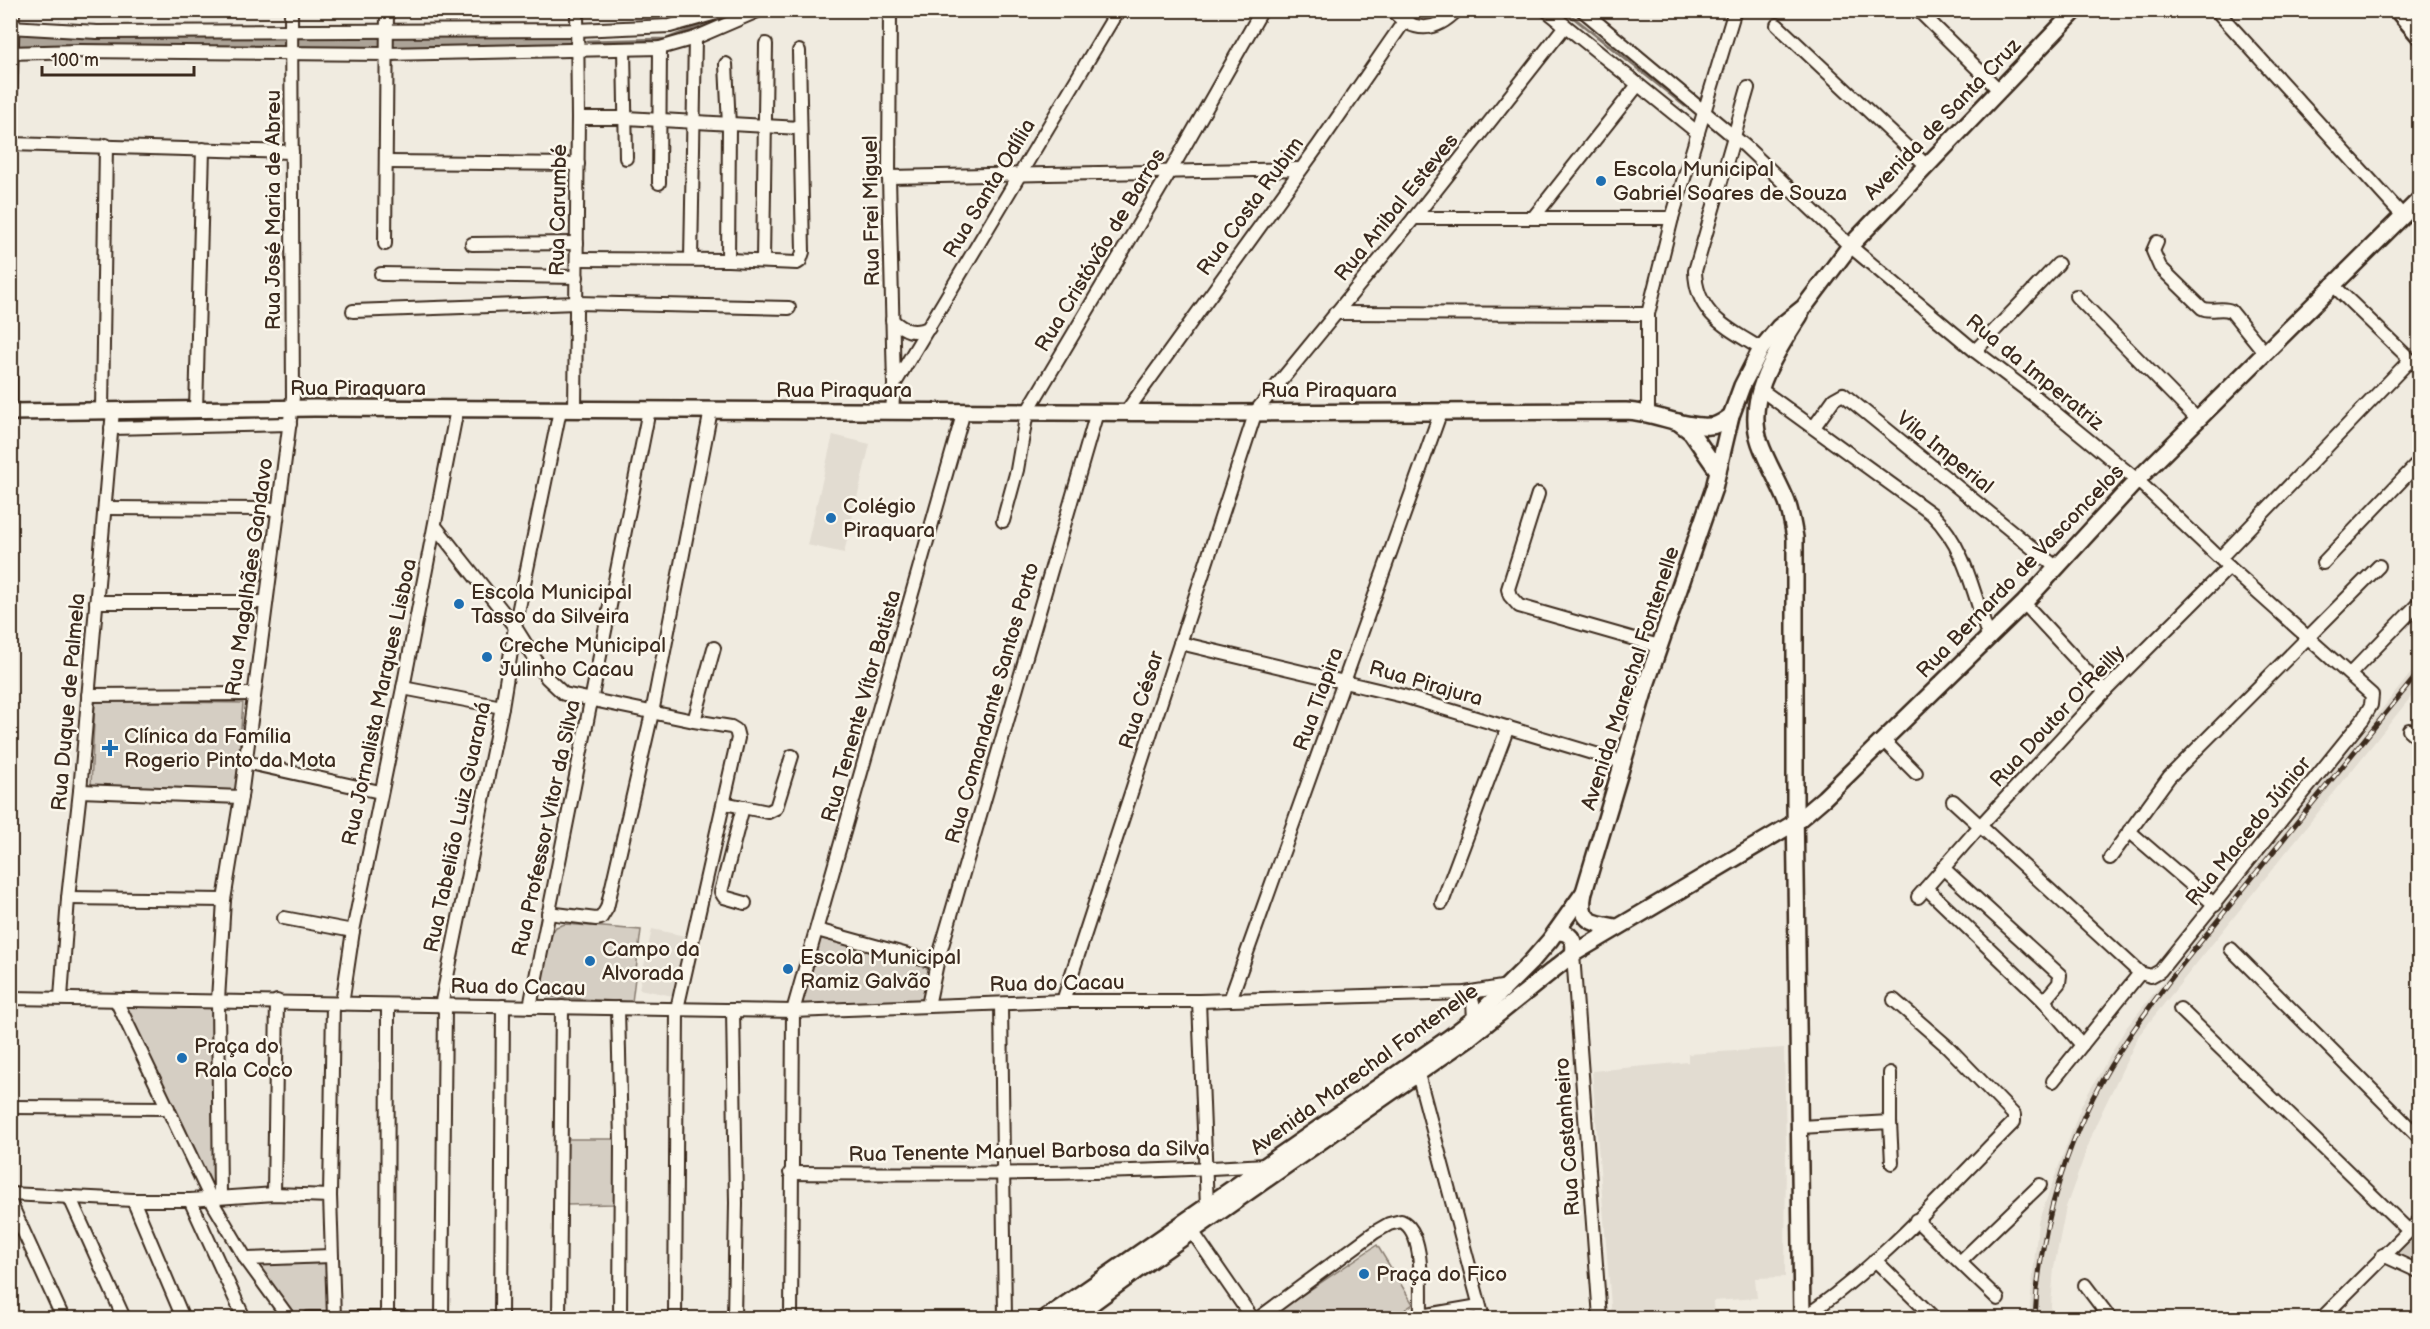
<svg xmlns="http://www.w3.org/2000/svg" width="2430" height="1329" font-family="'Balsamiq Sans',sans-serif">
	<style>
		.built { fill: #e2dcd1 }
		.green { fill: #d5cec3; stroke: #887c70; stroke-width: 1.5 }
		.lines { fill: none; stroke-linecap: round; stroke-linejoin: round }
		.stream { stroke: #7f7367; stroke-width: 3 }
		.river { stroke: #aca397; stroke-width: 18 }
		.minor-casing { stroke: #3b2a1e; stroke-width: 16 }
		.major-casing { stroke: #3b2a1e; stroke-width: 20 }
		.minor { stroke: #fbf7ec; stroke-width: 12 }
		.major { stroke: #fbf7ec; stroke-width: 15 }
		.rail-casing { stroke: #3b2a1e; stroke-width: 5 }
		.rail { stroke: #fbf7ec; stroke-width: 3; stroke-dasharray: 9; stroke-linecap: butt }
		.poi-dot { fill: #1f6fb2; stroke: #fbf7ec; stroke-width: 2 }
		.labels { text-anchor: middle; stroke-width: 5; stroke-linejoin: round; paint-order: stroke }
		.street-label { font-size: 21px; fill: #3b2a1e; stroke: #fbf7ec }
		.poi-label { font-size: 21px; fill: #3b2a1e; stroke: #fbf7ec; text-anchor: start }
	</style>
	<rect width="100%" height="100%" fill="#f0ebe0"/>
	<filter id="ink" filterUnits="userSpaceOnUse"><feTurbulence type="fractalNoise" baseFrequency=".0167" numOctaves="2"/><feDisplacementMap in="SourceGraphic" scale="12" xChannelSelector="R" yChannelSelector="G"/><feConvolveMatrix kernelMatrix="1 2 1 2 8 2 1 2 1" color-interpolation-filters="sRGB"/></filter>
	<g filter="url(#ink)">
		<g class="built">
			<path d="M833 435 870 444 844 553 807 545Z"/>
			<path d="M2419 663V687L2139 1035 2096 1124 2066 1207 2054 1268 2050 1318H2029L2038 1222 2082 1104 2126 1028Z"/>
			<path d="M652 929 685 936 673 996 639 989Z"/>
			<path d="M1784 1048 1786 1147 1785 1277 1755 1278 1757 1298 1713 1301 1714 1318H1612L1592 1071 1688 1062V1054Z"/>
		</g>
		<g class="green">
			<path d="M1419 11H1451L1433 23 1410 20Z"/>
			<path d="M95 701 243 703 236 790 91 785Z"/>
			<path d="M565 924 641 930 632 1002 548 997 541 992 537 984 549 937 556 927Z"/>
			<path d="M821 937 930 967 922 1003 800 1006Z"/>
			<path d="M215 1003 216 1186 210 1192 125 1006Z"/>
			<path d="M566 1139H615L614 1204 565 1205Z"/>
			<path d="M2419 1224V1268L2389 1253Z"/>
			<path d="M1377 1245 1413 1304 1393 1318H1268Z"/>
			<path d="M325 1257 331 1314 290 1315 257 1262Z"/>
		</g>
		<g class="lines">
			<g class="stream">
				<path d="M1564 10 1685 106"/>
				<path d="M729 14 738 10"/>
				<path d="M588 41 667 39 720 18"/>
				<path d="M1708 124 1714 128"/>
			</g>
			<path class="river" d="M10 38 22 41H571"/>
			<defs>
				<g id="minor">
					<path d="M890 10 889 177 894 385 892 411"/>
					<path d="M1392 10C1413 34 1436 32 1457 10"/>
					<path d="M1546 10 1698 133"/>
					<path d="M1582 10 1745 146 1850 246 1975 351 2037 398 2137 480 2229 567 2372 695 2371 705 2363 719 2160 971 2151 976 2140 973 1953 801"/>
					<path d="M1918 10 1999 90"/>
					<path d="M2216 10 2403 216"/>
					<path d="M1777 25 1927 166"/>
					<path d="M10 27 97 32 577 30 670 26 727 10"/>
					<path d="M624 49 626 158"/>
					<path d="M10 53 78 51 387 54 660 48 695 38 760 10"/>
					<path d="M726 64 729 126 728 260"/>
					<path d="M1748 88 1695 271C1696 315 1728 328 1761 349"/>
					<path d="M10 108 13 10"/>
					<path d="M578 118H626L800 128"/>
					<path d="M10 144 292 152"/>
					<path d="M387 162 578 164"/>
					<path d="M889 177 1301 169"/>
					<path d="M659 183 660 48"/>
					<path d="M1414 218H1672"/>
					<path d="M1533 218 1637 86"/>
					<path d="M2157 242 2153 251 2160 267 2202 308C2211 313 2221 306 2231 311L2265 353"/>
					<path d="M385 244 387 10"/>
					<path d="M472 244 577 243"/>
					<path d="M577 259 728 260 797 263 800 261 803 252 799 51"/>
					<path d="M691 259 695 38"/>
					<path d="M763 261 766 44"/>
					<path d="M381 274 577 277"/>
					<path d="M2332 284 2420 369"/>
					<path d="M2076 296 2198 420"/>
					<path d="M353 311 576 303 789 308"/>
					<path d="M1335 313 1648 314"/>
					<path d="M892 320C905 331 912 334 929 328"/>
					<path d="M10 350V417"/>
					<path d="M1975 351 2058 264"/>
					<path d="M894 385 1118 10"/>
					<path d="M1760 389 1932 514C1966 548 1973 593 1989 638"/>
					<path d="M102 410 106 145"/>
					<path d="M196 410 203 149"/>
					<path d="M575 410 578 118 577 10"/>
					<path d="M1126 412 1318 146 1412 10"/>
					<path d="M1648 413V314L1672 218 1735 10"/>
					<path d="M1814 427 1834 399 1843 394 2057 568"/>
					<path d="M111 428 290 424"/>
					<path d="M1538 494 1508 589 1510 596 1519 606 1659 646"/>
					<path d="M105 508 277 509"/>
					<path d="M1003 521 1017 470 1027 412 1171 170 1262 10"/>
					<path d="M435 526 515 627 547 678 564 694 694 721"/>
					<path d="M2220 558 2410 360"/>
					<path d="M2323 563 2420 461"/>
					<path d="M96 602H264"/>
					<path d="M2024 603 2105 691"/>
					<path d="M1180 643 1403 696 1622 762"/>
					<path d="M2350 674 2420 602"/>
					<path d="M403 688 502 707"/>
					<path d="M88 695 252 694"/>
					<path d="M2409 730 2420 740"/>
					<path d="M1883 740 1916 773"/>
					<path d="M245 762 380 792"/>
					<path d="M80 791 241 797"/>
					<path d="M724 803 743 807 721 892 724 897 745 903"/>
					<path d="M743 807 768 812 776 808 792 756"/>
					<path d="M2129 831 2215 905"/>
					<path d="M2110 858 2169 777 2379 566"/>
					<path d="M1943 868 2060 975 2059 983 2044 1001"/>
					<path d="M1926 888 2044 1001 2082 1045"/>
					<path d="M1918 897 1980 826 2105 691 2229 567"/>
					<path d="M68 898 224 900"/>
					<path d="M1442 903 1508 727"/>
					<path d="M548 913 596 919 601 918 607 908 652 713 711 410"/>
					<path d="M284 918 353 931"/>
					<path d="M817 930 937 963"/>
					<path d="M2231 949 2420 1138"/>
					<path d="M1573 954 1600 1318"/>
					<path d="M1465 993 1473 1002 1474 1019"/>
					<path d="M10 998 793 1011 1063 1001H1199L1465 993 1508 986"/>
					<path d="M61 998 68 898 80 791 113 410"/>
					<path d="M116 1000 214 1205 246 1259 289 1318"/>
					<path d="M1230 1000 1441 411"/>
					<path d="M1063 1001 1256 411 1414 218 1565 26"/>
					<path d="M1199 1001 1207 1207"/>
					<path d="M333 1004 330 1196 334 1317"/>
					<path d="M342 1004 353 931 403 688 457 409"/>
					<path d="M1001 1004 1005 1318"/>
					<path d="M441 1006 502 707 515 627 560 410"/>
					<path d="M928 1006 937 963 1097 412"/>
					<path d="M530 1007 649 410"/>
					<path d="M618 1008 621 1143 620 1318"/>
					<path d="M2180 1009 2408 1230"/>
					<path d="M733 1010 736 1203 734 1318"/>
					<path d="M1418 1074 1483 1318"/>
					<path d="M2053 1081 2140 973"/>
					<path d="M10 1107 168 1108"/>
					<path d="M1890 1122V1073"/>
					<path d="M1800 1127 1890 1122 1892 1163"/>
					<path d="M790 1173C949 1174 1108 1175 1266 1165"/>
					<path d="M10 1194 133 1200H190L274 1194 330 1196"/>
					<path d="M274 1194 277 1001"/>
					<path d="M220 1197 218 1000 224 900 241 797 293 397 291 10"/>
					<path d="M70 1198 124 1318"/>
					<path d="M133 1200 183 1318"/>
					<path d="M190 1200 244 1318"/>
					<path d="M10 1202 63 1318"/>
					<path d="M1916 1220 1998 1299"/>
					<path d="M1192 1231 1252 1318"/>
					<path d="M2383 1255 2420 1272"/>
					<path d="M246 1259 331 1256"/>
					<path d="M1875 1260 1934 1318"/>
					<path d="M1960 1262 2040 1185"/>
					<path d="M2085 1285 2110 1318"/>
					<path d="M309 1318H405"/>
					<path d="M387 1318 388 1005"/>
					<path d="M442 1318 445 1006"/>
					<path d="M501 1318 503 1006"/>
					<path d="M559 1318 562 1007"/>
					<path d="M675 1318 677 1009 738 738 736 730 731 727 694 721 714 648"/>
					<path d="M791 1318 793 1011 964 411"/>
					<path d="M1259 1318 1375 1232 1389 1224 1401 1221C1426 1231 1420 1293 1421 1316"/>
					<path d="M1417 1318 1421 1316 1479 1306"/>
					<path d="M1803 1318C1881 1265 1947 1189 2014 1122V1115L1948 1047 1894 1000"/>
					<path d="M2322 1318 2420 1220"/>
				</g>
				<g id="major">
					<path d="M2397 10 2420 37"/>
					<path d="M1800 315C1777 352 1744 397 1760 443 1767 463 1779 482 1787 502 1791 513 1793 526 1795 538V803L1802 1318"/>
					<path d="M10 412 314 408 1223 413 1626 411C1653 412 1685 428 1710 426 1718 426 1725 420 1731 416"/>
					<path d="M1678 422 1691 432 1718 471"/>
					<path d="M1584 892C1578 921 1591 923 1615 927"/>
					<path d="M1556 932C1570 931 1576 940 1573 954"/>
					<path d="M1046 1318 1449 1038 1474 1019 1530 963 1550 940 1584 892 1647 682 1714 488 1731 416 1742 386 1761 349 1779 327 1804 307 1850 246 2076 10"/>
					<path d="M1072 1318 1155 1257 1470 1037 1573 954 1796 822 1824 798 2024 603 2137 480 2420 199"/>
				</g>
			</defs>
			<use href="#minor" class="minor-casing"/>
			<use href="#major" class="major-casing"/>
			<use href="#minor" class="minor"/>
			<use href="#major" class="major"/>
			<defs>
				<path id="rail" d="M2035 1318C2039 1227 2069 1129 2119 1052 2157 992 2204 938 2248 883 2305 812 2362 742 2420 671"/>
			</defs>
			<use href="#rail" class="rail-casing"/>
			<use href="#rail" class="rail"/>
		</g>
	</g>
	<g class="poi-dot">
		<circle cx="1601" cy="181" r="6"/>
		<circle cx="831" cy="518" r="6"/>
		<circle cx="459" cy="604" r="6"/>
		<circle cx="487" cy="657" r="6"/>
		<path d="M107 739h6v6h6v6h-6v6h-6v-6h-6v-6h6z"/>
		<circle cx="590" cy="961" r="6"/>
		<circle cx="788" cy="969" r="6"/>
		<circle cx="182" cy="1058" r="6"/>
		<circle cx="1364" cy="1274" r="6"/>
	</g>
	<g class="labels">
		<g class="street-label">
			<text transform="translate(1942 119) rotate(-46)" y="7">Avenida de Santa Cruz</text>
			<text transform="translate(989 188) rotate(-59)" y="7">Rua Santa Odília</text>
			<text transform="translate(1250 206) rotate(-54)" y="7">Rua Costa Rubim</text>
			<text transform="translate(1396 207) rotate(-51)" y="7">Rua Anibal Esteves</text>
			<text transform="translate(273 210) rotate(-90)" y="7">Rua José Maria de Abreu</text>
			<text transform="translate(558 210) rotate(-89)" y="7">Rua Carumbé</text>
			<text transform="translate(871 211) rotate(-91)" y="7">Rua Frei Miguel</text>
			<text transform="translate(1100 250) rotate(-59)" y="7">Rua Cristóvão de Barros</text>
			<text transform="translate(2035 372) rotate(39)" y="7">Rua da Imperatriz</text>
			<text x="358" y="395">Rua Piraquara</text>
			<text x="844" y="397">Rua Piraquara</text>
			<text x="1329" y="397">Rua Piraquara</text>
			<text transform="translate(1945 452) rotate(39)" y="7">Vila Imperial</text>
			<text transform="translate(2020 571) rotate(-46)" y="7">Rua Bernardo de Vasconcelos</text>
			<text transform="translate(249 577) rotate(-82)" y="7">Rua Magalhães Gandavo</text>
			<text transform="translate(1630 678) rotate(-72)" y="7">Avenida Marechal Fontenelle</text>
			<text transform="translate(1426 683) rotate(16)" y="7">Rua Pirajura</text>
			<text transform="translate(1318 699) rotate(-70)" y="7">Rua Tiapira</text>
			<text transform="translate(1141 700) rotate(-72)" y="7">Rua César</text>
			<text transform="translate(68 702) rotate(-85)" y="7">Rua Duque de Palmela</text>
			<text transform="translate(379 702) rotate(-78)" y="7">Rua Jornalista Marques Lisboa</text>
			<text transform="translate(992 703) rotate(-74)" y="7">Rua Comandante Santos Porto</text>
			<text transform="translate(861 706) rotate(-74)" y="7">Rua Tenente Vítor Batista</text>
			<text transform="translate(2057 716) rotate(-47)" y="7">Rua Doutor O'Reilly</text>
			<text transform="translate(457 827) rotate(-78)" y="7">Rua Tabelião Luiz Guaraná</text>
			<text transform="translate(546 828) rotate(-78)" y="7">Rua Professor Vitor da Silva</text>
			<text transform="translate(2248 831) rotate(-51)" y="7">Rua Macedo Júnior</text>
			<text transform="translate(1057 983) rotate(-1)" y="7">Rua do Cacau</text>
			<text transform="translate(518 987) rotate(1)" y="7">Rua do Cacau</text>
			<text transform="translate(1364 1069) rotate(-36)" y="7">Avenida Marechal Fontenelle</text>
			<text transform="translate(1567 1137) rotate(-94)" y="7">Rua Castanheiro</text>
			<text transform="translate(1029 1151) rotate(-1)" y="7">Rua Tenente Manuel Barbosa da Silva</text>
		</g>
		<g class="poi-label">
			<text x="1613" y="176">Escola Municipal<tspan x="1613" dy="24">Gabriel Soares de Souza</tspan></text>
			<text x="843" y="513">Colégio<tspan x="843" dy="24">Piraquara</tspan></text>
			<text x="471" y="599">Escola Municipal<tspan x="471" dy="24">Tasso da Silveira</tspan></text>
			<text x="499" y="652">Creche Municipal<tspan x="499" dy="24">Julinho Cacau</tspan></text>
			<text x="124" y="743">Clínica da Família<tspan x="124" dy="24">Rogerio Pinto da Mota</tspan></text>
			<text x="602" y="956">Campo da<tspan x="602" dy="24">Alvorada</tspan></text>
			<text x="800" y="964">Escola Municipal<tspan x="800" dy="24">Ramiz Galvão</tspan></text>
			<text x="194" y="1053">Praça do<tspan x="194" dy="24">Rala Coco</tspan></text>
			<text x="1376" y="1281">Praça do Fico</text>
		</g>
	</g>
	<rect width="2430" height="1329" fill="none" stroke="#fbf7ec" stroke-width="36"/>
	<rect x="18" y="18" width="2394" height="1293" fill="none" stroke="#3b2a1e" stroke-width="2" filter="url(#ink)"/>
	<path d="M42 66v9h152v-9" fill="none" stroke="#3b2a1e" stroke-width="3"/>
	<text x="51" y="66" font-size="18" fill="#3b2a1e" stroke="#fbf7ec" stroke-width="4.5" paint-order="stroke">100 m</text>
</svg>
